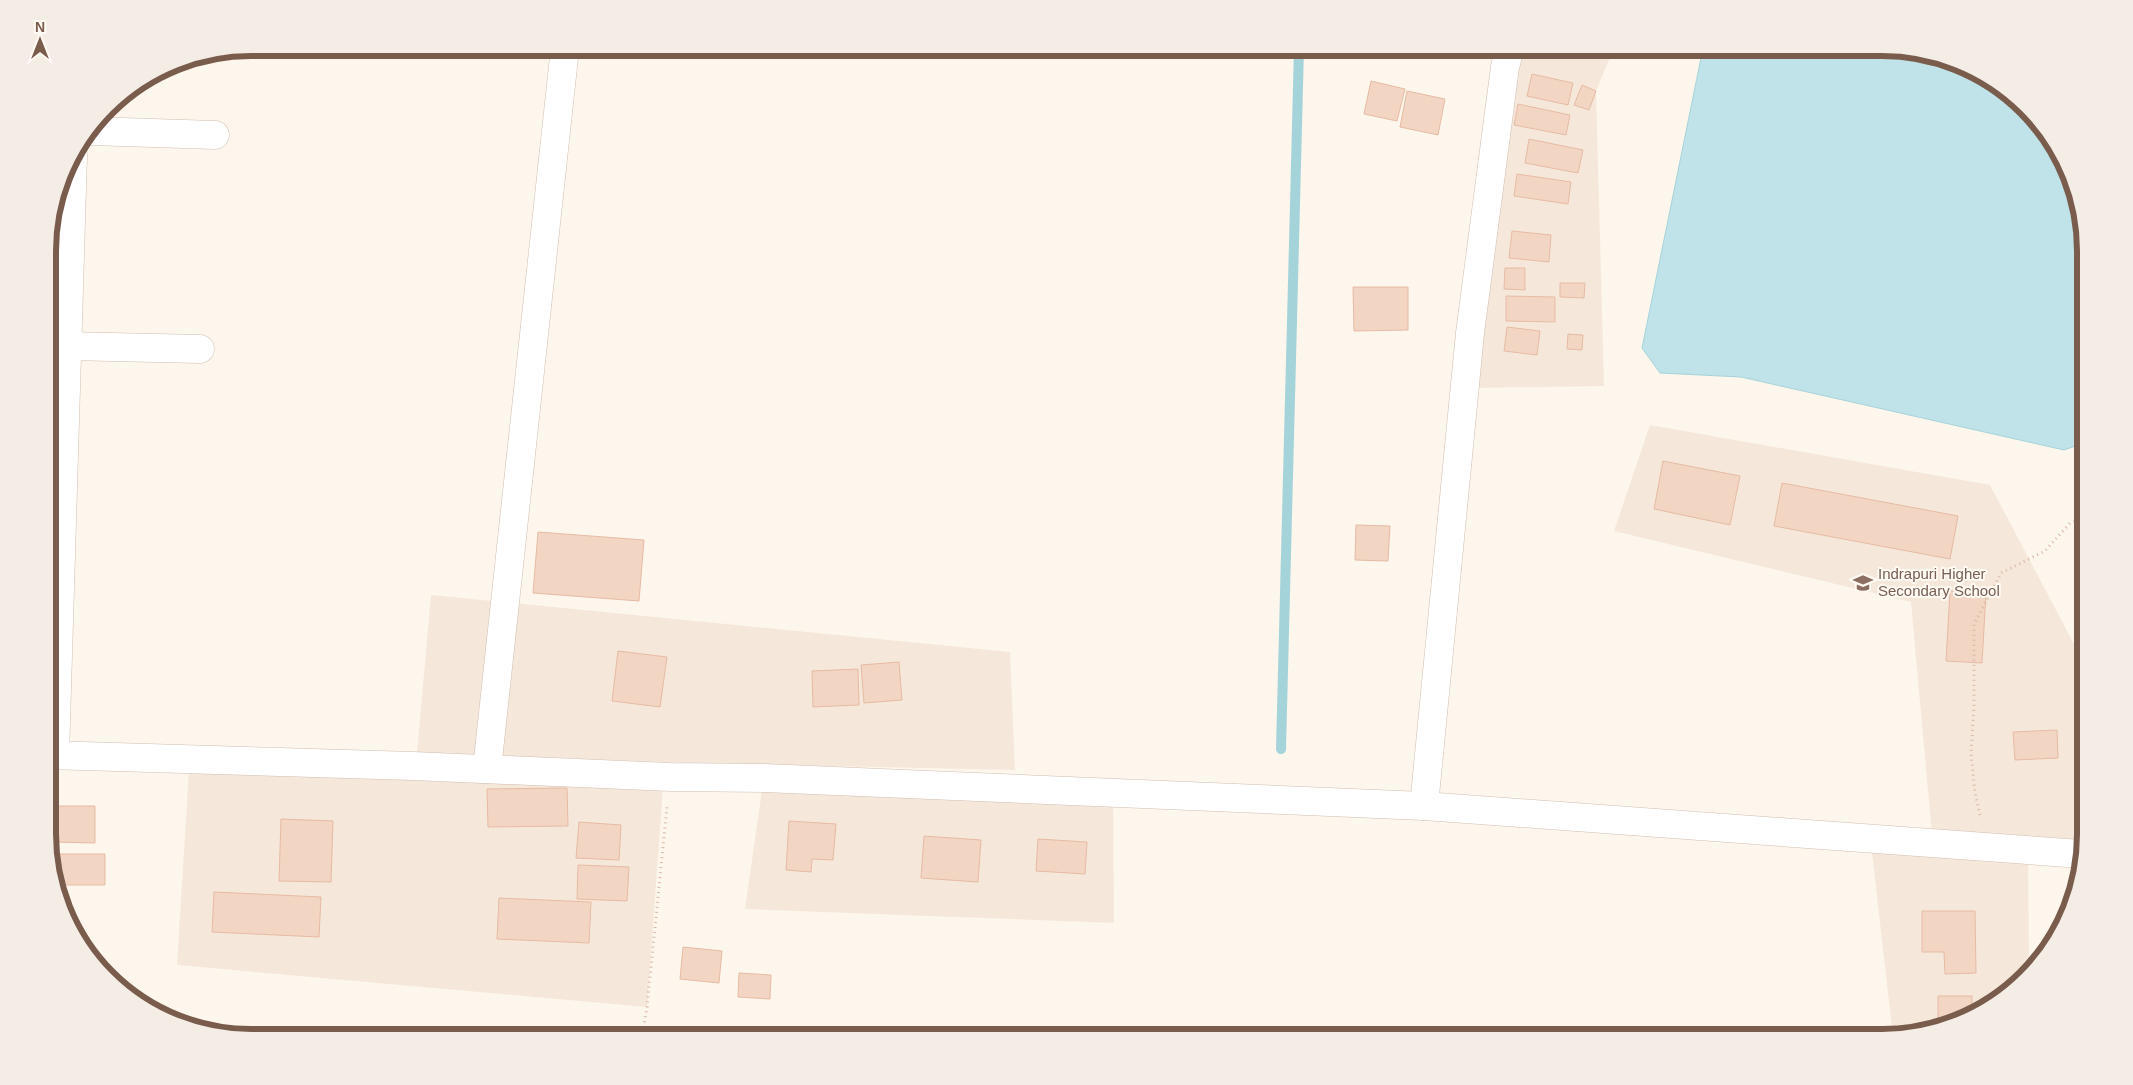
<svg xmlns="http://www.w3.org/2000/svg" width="2133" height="1085" font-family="Helvetica,sans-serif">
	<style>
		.residential { fill: #f5e8da }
		.water { fill: #bfe3e8; stroke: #a5d3da }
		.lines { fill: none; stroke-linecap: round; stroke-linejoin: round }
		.stream { stroke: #a5d3da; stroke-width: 10 }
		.building { fill: #f3d5c3; stroke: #e6bba3 }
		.minor-casing { stroke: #d1beb0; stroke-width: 29 }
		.path { stroke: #d9b8a5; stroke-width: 3; stroke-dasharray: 1 4; stroke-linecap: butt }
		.minor { stroke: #fff; stroke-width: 28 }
		.labels { text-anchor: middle; stroke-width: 4; stroke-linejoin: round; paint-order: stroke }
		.education-label { font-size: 15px; fill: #785e54; stroke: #fffaf3; text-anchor: start }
		.rim { fill: none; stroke: #7a5c4d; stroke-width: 6 }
	</style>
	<rect width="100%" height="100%" fill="#fdf6ec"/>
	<g class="residential">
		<path d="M1510 48H1614L1596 91 1604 386 1465 388Z"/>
		<path d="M1650 425 1990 485 2085 665V835L2079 864 2028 859 2029 974 1995 1003 1948 1027 1893 1037 1871 844 1933 846 1911 602 1614 531Z"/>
		<path d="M431 595 1010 652 1015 770 689 763 417 753Z"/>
		<path d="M189 770 663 788 647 1007 177 965Z"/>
		<path d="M763 783 1113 798 1114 923 745 909Z"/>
	</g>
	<path class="water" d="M1703 48H1882L1972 68 2016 98 2051 138 2084 225V443L2064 450 1741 377 1660 373 1642 348Z"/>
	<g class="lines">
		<path class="stream" d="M1281 749 1299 48"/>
	</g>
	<g class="building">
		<path d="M1532 74 1573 83 1568 105 1527 96Z"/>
		<path d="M1371 81 1405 89 1397 121 1364 114Z"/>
		<path d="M1582 85 1596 91 1589 110 1574 105Z"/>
		<path d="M1407 91 1445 99 1438 135 1400 127Z"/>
		<path d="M1518 104 1570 115 1566 135 1514 125Z"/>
		<path d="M1529 139 1583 150 1578 173 1525 163Z"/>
		<path d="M1517 174 1571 182 1568 204 1514 196Z"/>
		<path d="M1512 231 1551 235 1549 262 1509 258Z"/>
		<path d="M1505 268H1525V290L1504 289Z"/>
		<path d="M1560 283H1585L1584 298 1560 297Z"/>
		<path d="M1353 287H1408V330L1354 331Z"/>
		<path d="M1506 296 1555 297V322L1506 321Z"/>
		<path d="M1507 327 1540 331 1537 355 1504 351Z"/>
		<path d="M1568 334 1583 335 1582 350 1567 349Z"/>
		<path d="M1663 461 1740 476 1730 525 1654 509Z"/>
		<path d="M1782 483 1958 516 1950 559 1774 526Z"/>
		<path d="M1356 525 1390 526 1388 561 1355 560Z"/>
		<path d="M538 532 644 540 639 601 533 593Z"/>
		<path d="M1950 591 1986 593 1982 663 1946 661Z"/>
		<path d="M618 651 667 657 660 707 612 701Z"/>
		<path d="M899 662 902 700 864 703 861 665Z"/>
		<path d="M858 669 859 705 813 707 812 671Z"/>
		<path d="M2057 730 2058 758 2015 760 2013 732Z"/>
		<path d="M567 788 568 826 488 827 487 789Z"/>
		<path d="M52 806H95V843L52 842Z"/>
		<path d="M281 819 333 821 331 882 279 881Z"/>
		<path d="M789 821 836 824 833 860 812 859 811 872 786 870Z"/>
		<path d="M579 822 621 825 619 860 576 858Z"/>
		<path d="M924 836 981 840 978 882 921 878Z"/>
		<path d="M1038 839 1087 842 1085 874 1036 871Z"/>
		<path d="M53 854H105V885H56L53 874Z"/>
		<path d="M578 865 629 867 627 901 577 899Z"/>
		<path d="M214 892 321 897 319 937 212 932Z"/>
		<path d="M499 898 591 902 589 943 497 939Z"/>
		<path d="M1922 911H1975L1976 973 1945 974 1944 952H1922Z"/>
		<path d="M683 947 722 951 719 983 680 979Z"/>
		<path d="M739 973 771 975 770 999 738 997Z"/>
		<path d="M1938 996H1972V1015L1961 1020H1938Z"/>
		<path d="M660 1033 712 1034V1037H660Z"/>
	</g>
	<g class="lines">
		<defs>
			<g id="minor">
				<path d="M91 131 215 135"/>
				<path d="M67 346 200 349"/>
				<path d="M49 755 413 766 670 777 764 778 1424 806 2081 854"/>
				<path d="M55 755 73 155"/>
				<path d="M487 769 565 48"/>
				<path d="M1424 806 1470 333 1505 67 1510 48"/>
			</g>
		</defs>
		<use href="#minor" class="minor-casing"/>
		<g class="path">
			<path d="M1980 815 1975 792 1971 754 1974 706V624L2001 573 2045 551 2070 523 2085 518"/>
			<path d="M642 1037 647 1007 667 807"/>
		</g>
		<use href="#minor" class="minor"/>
	</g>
	<defs>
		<symbol id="school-bare" viewBox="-9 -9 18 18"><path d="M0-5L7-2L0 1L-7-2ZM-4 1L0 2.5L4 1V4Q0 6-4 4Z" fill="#8d6e63" stroke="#fffaf3" stroke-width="2.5" paint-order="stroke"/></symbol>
	</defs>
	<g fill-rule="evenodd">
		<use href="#school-bare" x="1849" y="569" width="28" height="28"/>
	</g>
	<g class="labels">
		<g class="education-label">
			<text x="1878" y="579">Indrapuri Higher<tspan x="1878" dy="17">Secondary School</tspan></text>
		</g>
	</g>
	<path d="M0 0H2133V1085H0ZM251 56H1882A195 195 0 0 1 2077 251V834A195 195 0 0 1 1882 1029H251A195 195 0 0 1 56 834V251A195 195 0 0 1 251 56Z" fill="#f4ede6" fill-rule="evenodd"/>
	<path class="rim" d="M251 56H1882A195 195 0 0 1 2077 251V834A195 195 0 0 1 1882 1029H251A195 195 0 0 1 56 834V251A195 195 0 0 1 251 56Z"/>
	<g transform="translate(40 40)" stroke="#fffaf3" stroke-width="4" paint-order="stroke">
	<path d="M0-4L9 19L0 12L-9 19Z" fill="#7a5c4d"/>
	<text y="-8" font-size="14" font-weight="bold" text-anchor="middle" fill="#7a5c4d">N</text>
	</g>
</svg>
